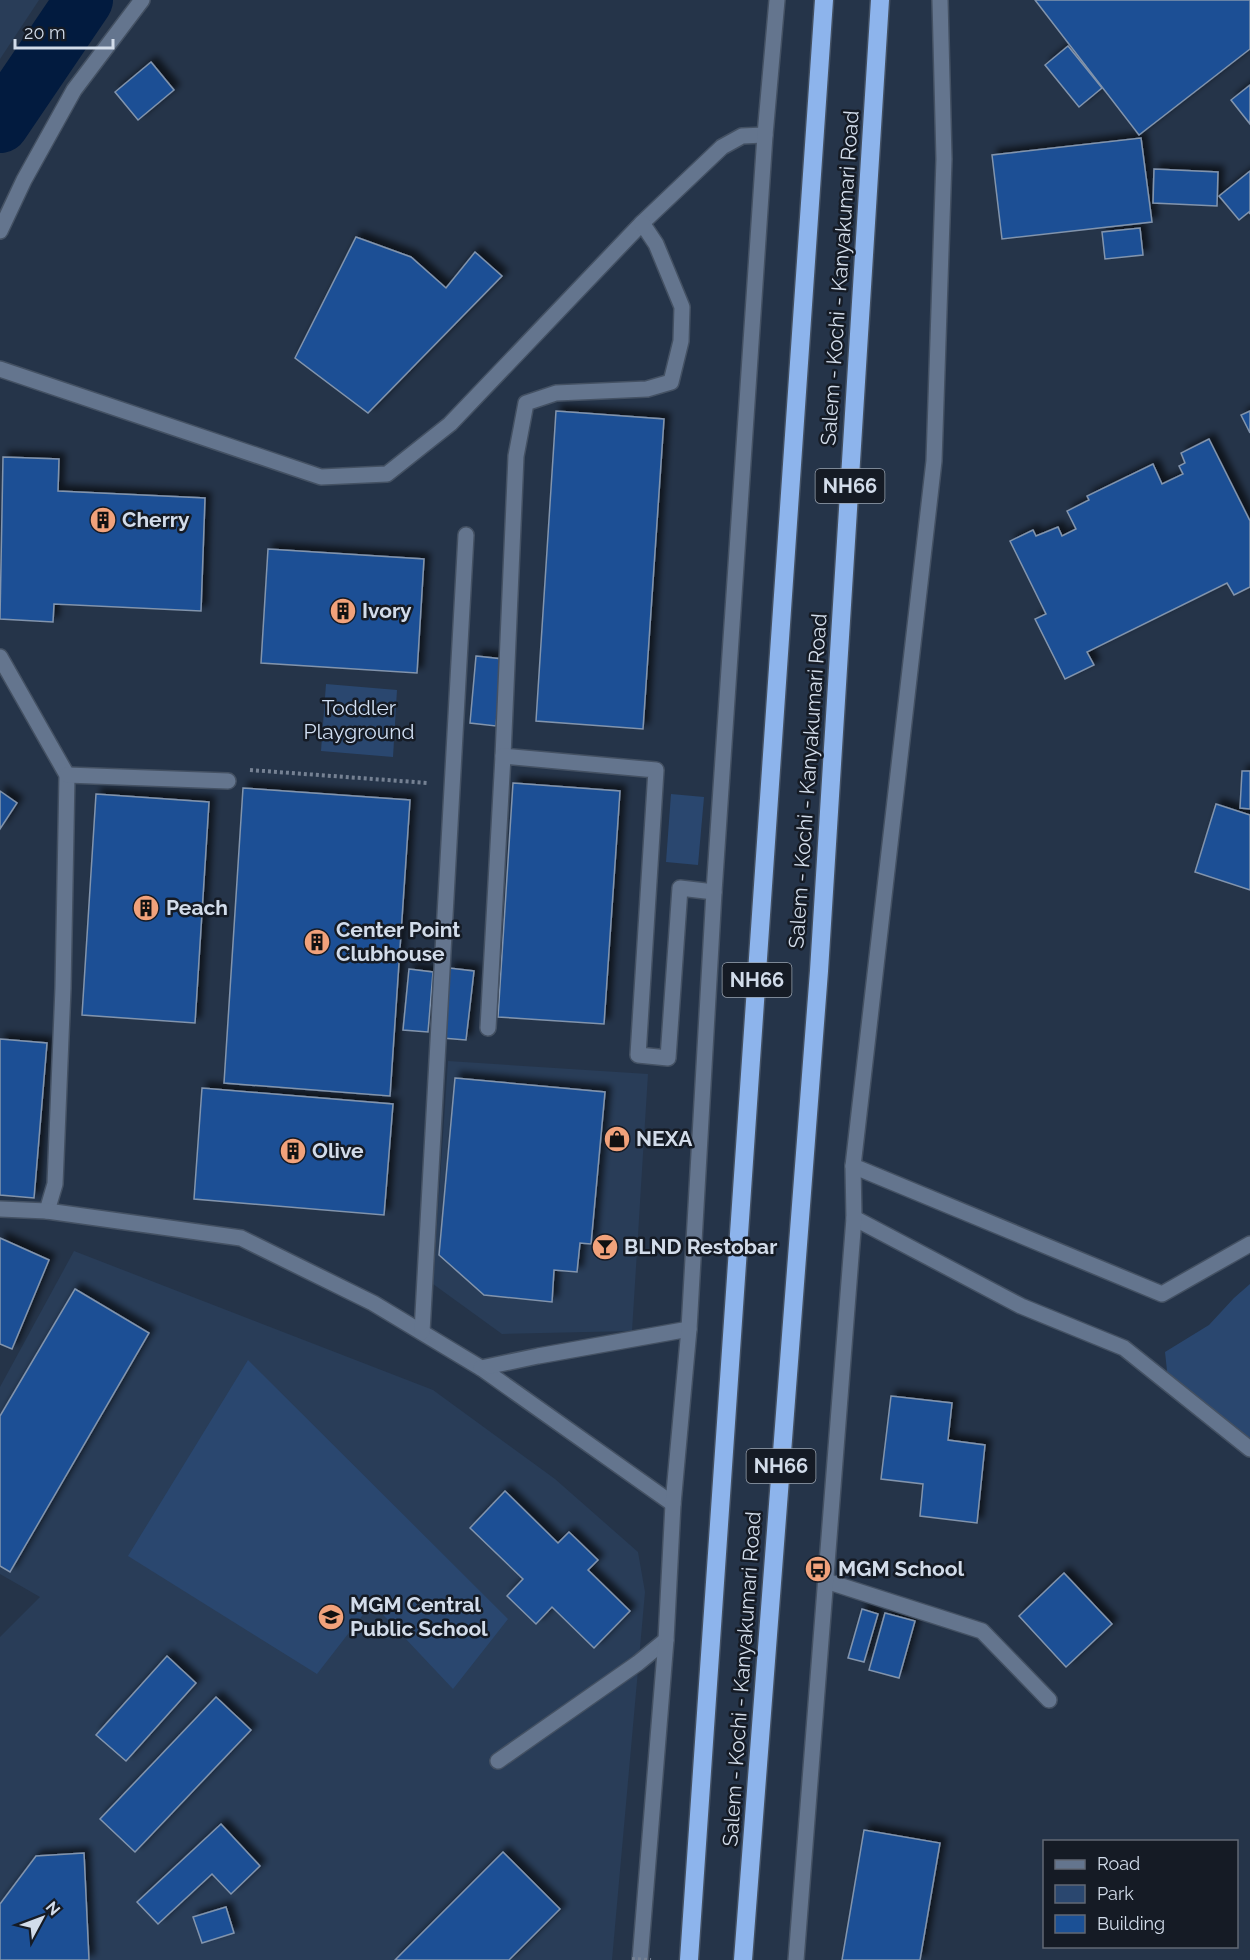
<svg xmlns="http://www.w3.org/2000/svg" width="1250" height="1960" font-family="Raleway,sans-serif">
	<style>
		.built { fill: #293d58 }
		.green { fill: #2a476f }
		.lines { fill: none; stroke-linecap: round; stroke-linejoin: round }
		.river { stroke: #021b3f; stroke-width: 58 }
		.building { fill: #1b5095; stroke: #8294ad; stroke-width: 1.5; filter: url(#shadow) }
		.minor-casing { stroke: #445163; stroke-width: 18 }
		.highway-casing { stroke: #445163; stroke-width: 21 }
		.path { stroke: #758193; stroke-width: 4; stroke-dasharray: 3 3; stroke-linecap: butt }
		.minor { stroke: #64758e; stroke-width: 15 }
		.highway { stroke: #8db4ec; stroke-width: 18 }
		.path-bridge { stroke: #758193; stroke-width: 4; stroke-dasharray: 3 3; stroke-linecap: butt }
		.labels { text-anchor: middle; stroke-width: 5; stroke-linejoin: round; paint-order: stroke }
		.shield { fill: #151b25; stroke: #99a2af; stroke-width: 1.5 }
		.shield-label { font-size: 20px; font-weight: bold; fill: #d2dcea }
		.street-label { font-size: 21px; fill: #d2dcea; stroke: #151b25 }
		.poi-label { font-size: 21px; font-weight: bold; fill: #d2dcea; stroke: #151b25; text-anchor: start }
		.park-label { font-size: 21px; fill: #d1dff3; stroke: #151b25 }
	</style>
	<defs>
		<filter id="shadow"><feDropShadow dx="5.5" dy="-5.5" stdDeviation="3" flood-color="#0009"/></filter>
	</defs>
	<rect width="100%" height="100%" fill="#253449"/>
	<g class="built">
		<path d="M0 0H39L0 59Z"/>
		<path d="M448 1061 648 1074 632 1331 502 1334 433 1284Z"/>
		<path d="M74 1251 433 1390 555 1479 638 1552 645 1592 612 1960H0V1637L40 1597 0 1574V1387Z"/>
	</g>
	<g class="green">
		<path d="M326 684 397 690 393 757 321 751Z"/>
		<path d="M671 794 704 797 698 865 666 862Z"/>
		<path d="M1250 1284V1443L1168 1380 1165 1352 1209 1325 1234 1298Z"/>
		<path d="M248 1360 508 1619 453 1689 372 1603 317 1674 128 1556Z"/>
	</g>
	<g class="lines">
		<path class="river" d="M0 124 84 0"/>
	</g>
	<g class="building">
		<path d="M1035 0H1250V49L1139 135Z"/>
		<path d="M1068 46 1102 88 1079 107 1045 65Z"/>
		<path d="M151 62 174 90 138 120 115 92Z"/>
		<path d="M1250 85V124L1231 100Z"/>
		<path d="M1141 138 1152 222 1002 239 992 155Z"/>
		<path d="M1154 169 1218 172 1217 206 1153 203Z"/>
		<path d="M1250 171V214L1249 212 1239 220 1219 196Z"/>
		<path d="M1140 228 1143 255 1105 259 1102 232Z"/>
		<path d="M356 237 411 257 446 288 475 252 502 276 368 413 295 358Z"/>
		<path d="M556 411 664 419 643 729 536 721Z"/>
		<path d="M1250 411V433L1241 415Z"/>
		<path d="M1209 439 1250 521V587L1234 595 1227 583 1087 652 1094 665 1065 679 1035 619 1046 614 1010 541 1033 530 1036 536 1058 527 1062 536 1076 529 1067 511 1089 500 1087 496 1153 464 1162 484 1183 474 1179 466 1185 463 1181 453Z"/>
		<path d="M3 457 59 459 58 491 205 498 201 611 54 604 53 622 0 619Z"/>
		<path d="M268 549 424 559 417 673 261 663Z"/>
		<path d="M476 656 503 659 496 726 470 723Z"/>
		<path d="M1242 771H1250V809L1240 808Z"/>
		<path d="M513 783 620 791 604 1024 498 1017Z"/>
		<path d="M243 788 410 800 390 1096 224 1083Z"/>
		<path d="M0 791 17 803 0 829Z"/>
		<path d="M96 794 209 802 195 1023 82 1015Z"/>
		<path d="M1216 804 1250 815V890L1195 872Z"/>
		<path d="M449 968 474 971 466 1040 442 1038Z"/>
		<path d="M409 969 433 972 428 1032 403 1030Z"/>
		<path d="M0 1039 47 1043 34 1198 0 1195Z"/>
		<path d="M455 1078 605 1092 591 1244 580 1243 577 1272 554 1270 552 1302 484 1295 439 1255Z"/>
		<path d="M202 1088 393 1104 384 1215 194 1199Z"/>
		<path d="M0 1238 49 1260 12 1349 0 1344Z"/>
		<path d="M75 1289 149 1333 10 1572 0 1566V1416Z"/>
		<path d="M891 1396 952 1403 948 1440 985 1445 977 1523 920 1516 923 1484 881 1479Z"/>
		<path d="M505 1491 558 1543 569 1532 598 1560 588 1570 630 1611 594 1648 552 1607 536 1624 507 1596 523 1579 470 1528Z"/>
		<path d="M1064 1573 1112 1624 1066 1667 1019 1616Z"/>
		<path d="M862 1609 878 1614 864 1662 848 1658Z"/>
		<path d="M885 1613 915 1621 899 1678 869 1670Z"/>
		<path d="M167 1656 196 1683 126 1761 96 1735Z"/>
		<path d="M216 1697 251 1730 135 1852 100 1819Z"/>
		<path d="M221 1824 260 1866 231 1894 212 1874 158 1924 137 1902Z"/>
		<path d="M864 1830 940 1843 920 1960H842Z"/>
		<path d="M503 1852 560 1909 509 1960H395Z"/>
		<path d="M84 1853 89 1960H0V1904L36 1856Z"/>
		<path d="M226 1907 234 1933 202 1943 193 1917Z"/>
	</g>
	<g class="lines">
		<defs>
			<g id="minor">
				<path d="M0 231 24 180 74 90 142 0"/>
				<path d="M0 369 321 477 387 474 450 424 642 223 722 147 742 136 765 135"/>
				<path d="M0 657 67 775 63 988 55 1184 47 1211"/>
				<path d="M503 756 516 456 526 403 556 393 647 389 671 382 681 341 682 307 656 244 642 223"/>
				<path d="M67 775 228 781"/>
				<path d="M488 1028 503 756 656 770 638 1055 668 1058 680 888 714 892"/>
				<path d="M853 1166 1162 1294 1250 1244"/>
				<path d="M0 1209 47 1211 241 1238 373 1303 481 1368 673 1504"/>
				<path d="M854 1218 1021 1306 1124 1348 1250 1449"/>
				<path d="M422 1332 466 535"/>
				<path d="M481 1368 538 1356 689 1329"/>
				<path d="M826 1581 982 1631 1049 1700"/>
				<path d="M498 1761 638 1663 666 1640"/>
				<path d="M640 1960 666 1640 673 1504 689 1329 714 892 765 135 777 0"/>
				<path d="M796 1960 854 1218 853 1166 934 461 944 159 940 0"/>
			</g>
			<g id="highway">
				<path d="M689 1960 824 0"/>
				<path d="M743 1960 819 971 880 0"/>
			</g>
		</defs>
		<use href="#minor" class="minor-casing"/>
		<use href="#highway" class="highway-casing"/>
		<path class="path" d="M250 770 428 783"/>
		<use href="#minor" class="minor"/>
		<use href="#highway" class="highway"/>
		<path class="path-bridge" d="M632 1959 651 1960"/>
	</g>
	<defs>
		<symbol id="building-disc" viewBox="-11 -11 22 22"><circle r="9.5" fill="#f1a27b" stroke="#151b25"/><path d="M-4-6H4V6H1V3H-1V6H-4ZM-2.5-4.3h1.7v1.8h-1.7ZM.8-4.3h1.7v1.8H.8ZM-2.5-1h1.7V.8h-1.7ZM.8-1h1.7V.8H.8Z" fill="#111"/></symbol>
		<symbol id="shop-disc" viewBox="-11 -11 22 22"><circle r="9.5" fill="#f1a27b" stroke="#151b25"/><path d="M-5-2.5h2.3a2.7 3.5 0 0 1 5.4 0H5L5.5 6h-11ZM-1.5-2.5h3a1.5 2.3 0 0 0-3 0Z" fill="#111"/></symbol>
		<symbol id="bar-disc" viewBox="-11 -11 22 22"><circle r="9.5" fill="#f1a27b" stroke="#151b25"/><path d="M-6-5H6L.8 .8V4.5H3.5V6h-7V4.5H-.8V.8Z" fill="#111"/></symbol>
		<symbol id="bus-disc" viewBox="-11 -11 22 22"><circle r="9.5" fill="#f1a27b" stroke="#151b25"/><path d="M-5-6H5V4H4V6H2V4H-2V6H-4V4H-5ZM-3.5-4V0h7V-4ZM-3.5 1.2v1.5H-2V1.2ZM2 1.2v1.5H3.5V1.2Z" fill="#111"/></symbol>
		<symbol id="school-disc" viewBox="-11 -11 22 22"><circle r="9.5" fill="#f1a27b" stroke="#151b25"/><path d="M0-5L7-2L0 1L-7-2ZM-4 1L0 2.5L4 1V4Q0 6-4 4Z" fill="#111"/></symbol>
	</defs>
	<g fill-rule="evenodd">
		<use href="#building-disc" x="88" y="505" width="30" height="30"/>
		<use href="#building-disc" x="328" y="596" width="30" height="30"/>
		<use href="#building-disc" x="131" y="893" width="30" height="30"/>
		<use href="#building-disc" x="302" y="927" width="30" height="30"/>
		<use href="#shop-disc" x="602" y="1124" width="30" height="30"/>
		<use href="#building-disc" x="278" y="1136" width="30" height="30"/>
		<use href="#bar-disc" x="590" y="1232" width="30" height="30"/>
		<use href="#bus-disc" x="803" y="1554" width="30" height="30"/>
		<use href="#school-disc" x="316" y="1602" width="30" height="30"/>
	</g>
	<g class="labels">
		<g class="shield">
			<rect x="815.5" y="469" width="69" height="34" rx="4.5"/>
			<rect x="722.5" y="963" width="69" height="34" rx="4.5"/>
			<rect x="746.5" y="1449" width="69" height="34" rx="4.5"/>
		</g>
		<g class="shield-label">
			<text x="850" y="493">NH66</text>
			<text x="757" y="987">NH66</text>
			<text x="781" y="1473">NH66</text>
		</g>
		<g class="street-label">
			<text transform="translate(840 278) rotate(-86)" y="7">Salem - Kochi - Kanyakumari Road</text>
			<text transform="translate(808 781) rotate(-86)" y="7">Salem - Kochi - Kanyakumari Road</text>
			<text transform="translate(742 1679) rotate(-86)" y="7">Salem - Kochi - Kanyakumari Road</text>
		</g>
		<g class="poi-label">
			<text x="122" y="527">Cherry</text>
			<text x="362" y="618">Ivory</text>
			<text x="166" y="915">Peach</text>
			<text x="336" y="937">Center Point<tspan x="336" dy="24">Clubhouse</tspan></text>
			<text x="636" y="1146">NEXA</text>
			<text x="312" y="1158">Olive</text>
			<text x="624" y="1254">BLND Restobar</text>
			<text x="838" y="1576">MGM School</text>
			<text x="350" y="1612">MGM Central<tspan x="350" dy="24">Public School</tspan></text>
		</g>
		<g class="park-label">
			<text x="359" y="715">Toddler<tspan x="359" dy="24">Playground</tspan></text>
		</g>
	</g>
	<rect x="1043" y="1840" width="195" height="108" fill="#151b25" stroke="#616874" stroke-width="1.5"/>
	<rect x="1055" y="1860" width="30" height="9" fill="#64758e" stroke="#616874" stroke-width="1.5"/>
	<text x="1097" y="1870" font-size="18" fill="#d2dcea">Road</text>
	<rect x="1055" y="1885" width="30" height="18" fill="#2a476f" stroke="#616874" stroke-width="1.5"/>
	<text x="1097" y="1900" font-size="18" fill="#d2dcea">Park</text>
	<rect x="1055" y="1915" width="30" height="18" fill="#1b5095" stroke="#616874" stroke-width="1.5"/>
	<text x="1097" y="1930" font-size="18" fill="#d2dcea">Building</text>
	<g transform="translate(42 1918) rotate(49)" stroke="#151b25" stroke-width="4.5" paint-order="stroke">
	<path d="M0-4.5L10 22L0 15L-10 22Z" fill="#d2dcea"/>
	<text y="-9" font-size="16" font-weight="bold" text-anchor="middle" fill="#d2dcea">N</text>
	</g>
	<path d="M15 39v9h98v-9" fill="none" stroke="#d2dcea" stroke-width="3"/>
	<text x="24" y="39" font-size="18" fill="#d2dcea" stroke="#151b25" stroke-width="4.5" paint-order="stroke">20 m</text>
</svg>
